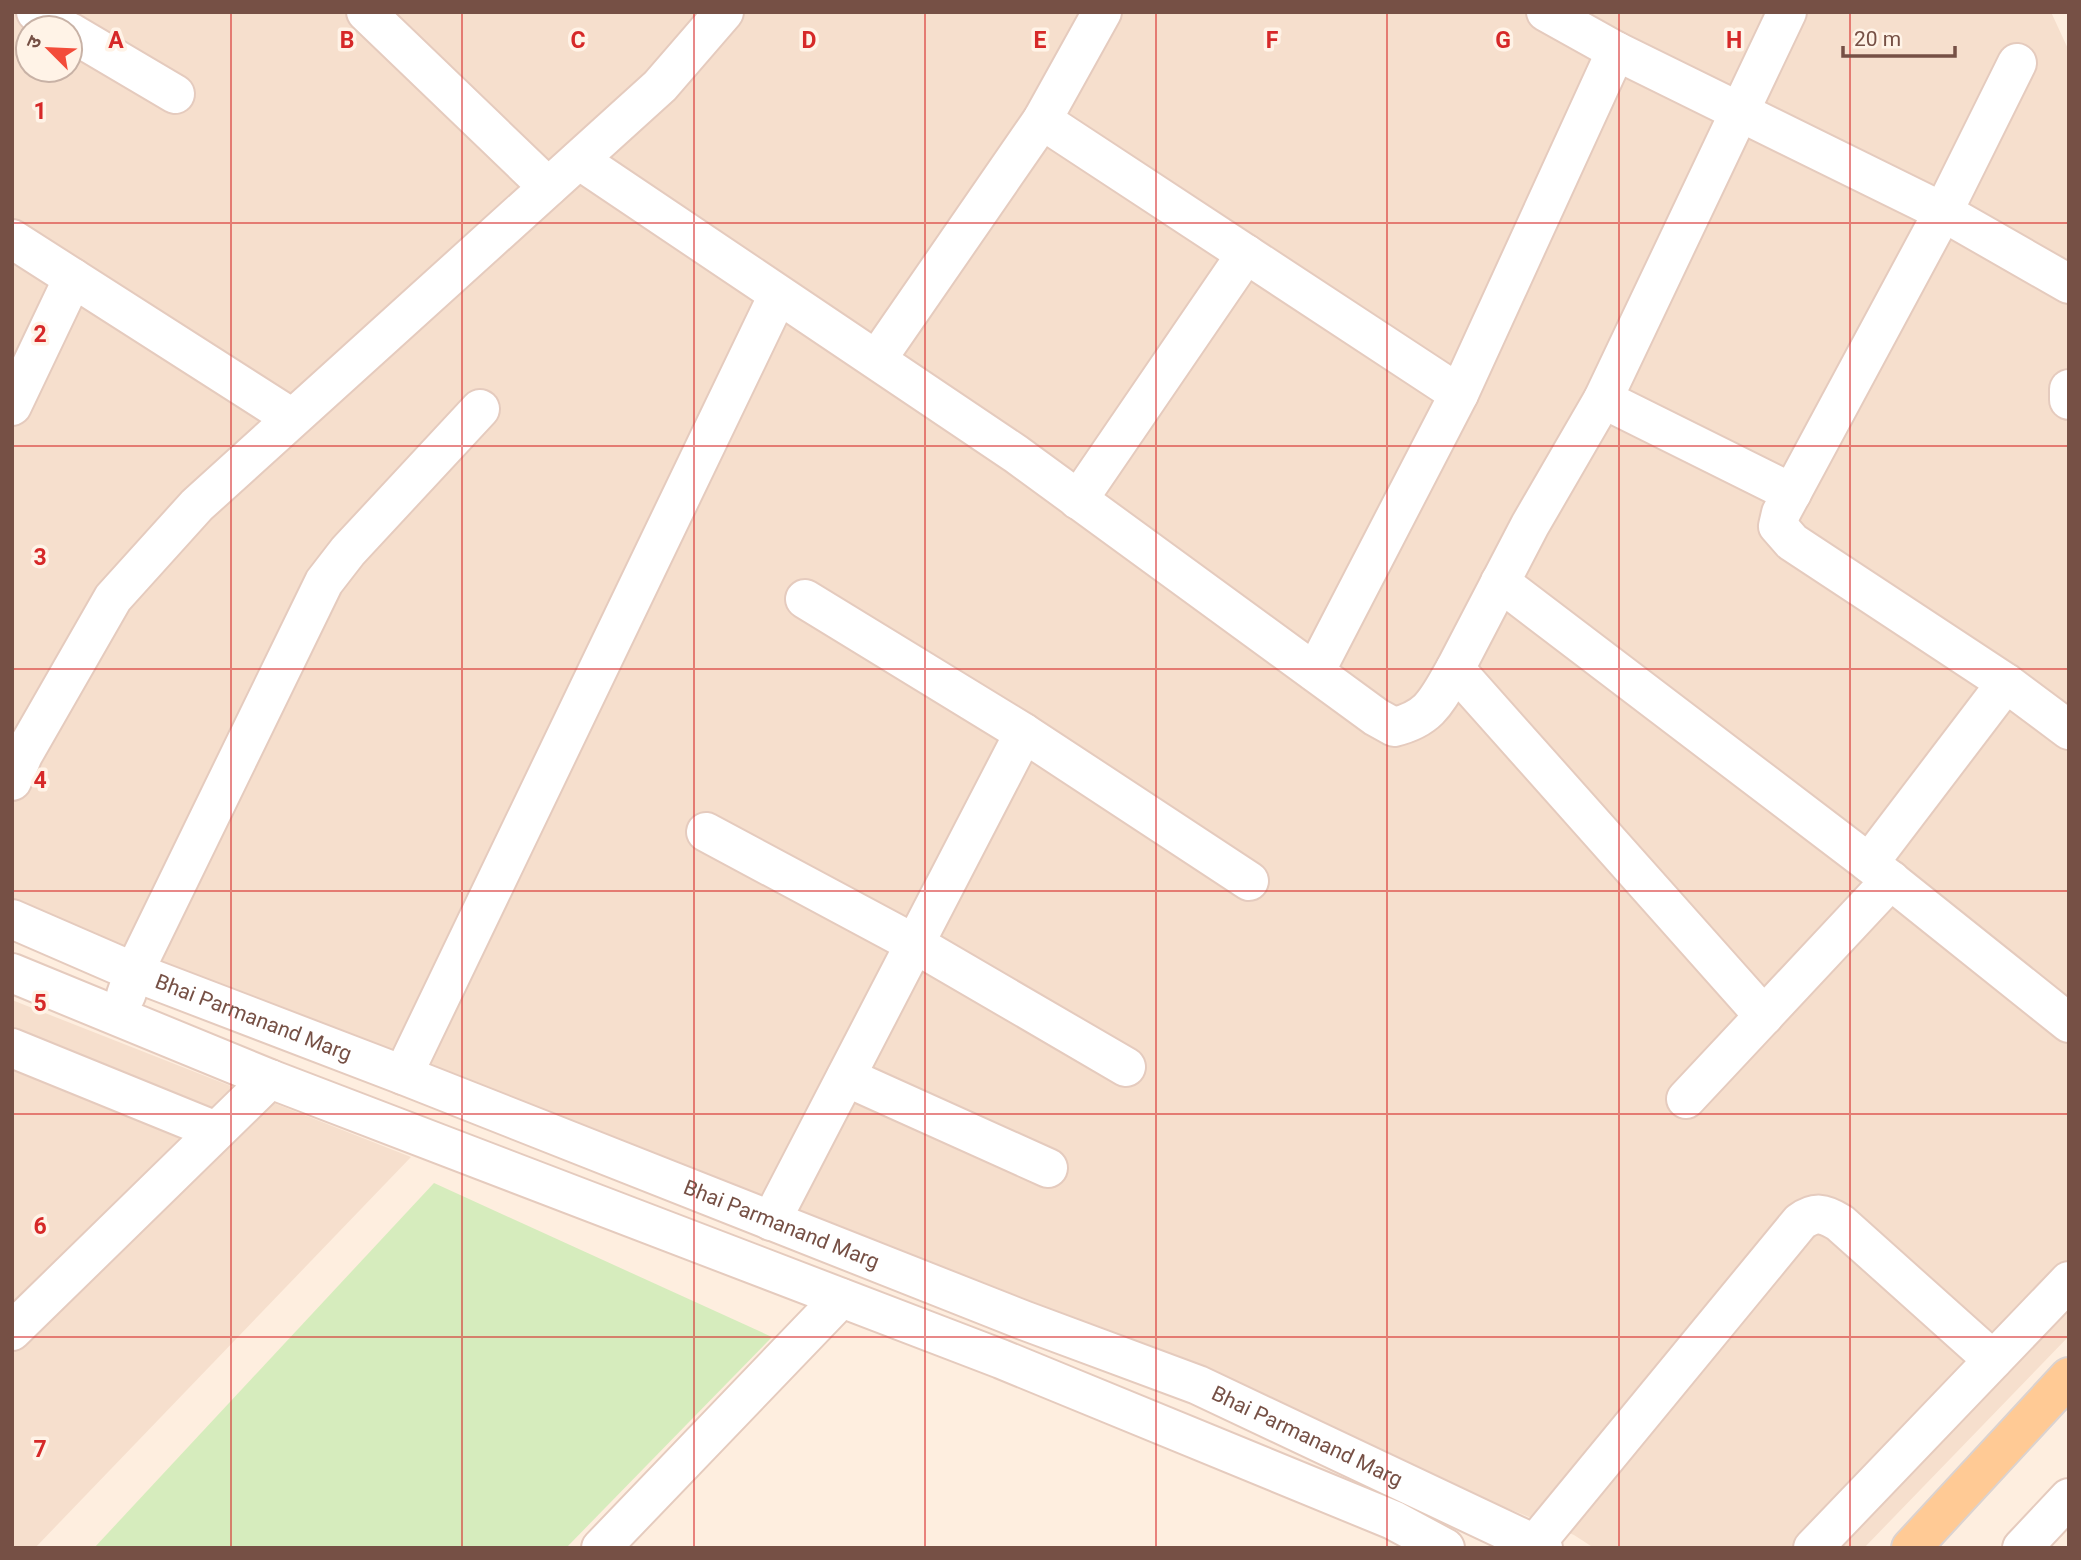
<svg xmlns="http://www.w3.org/2000/svg" width="2081" height="1560" font-family="Roboto,'Noto Sans Devanagari',sans-serif">
	<style>
		.residential { fill: #f6dfcd; fill-rule: evenodd }
		.green { fill: #d6ecbd }
		.lines { fill: none; stroke-linecap: round; stroke-linejoin: round }
		.minor-casing { stroke: #e5cbbe; stroke-width: 42 }
		.major-casing { stroke: #dbd2cf; stroke-width: 42 }
		.minor { stroke: #fff; stroke-width: 38 }
		.major { stroke: #ffca95; stroke-width: 38 }
		.grid { fill: none; stroke: #d62828; stroke-width: 2; stroke-opacity: 0.55 }
		.labels { text-anchor: middle; stroke-width: 7; stroke-linejoin: round; paint-order: stroke }
		.street-label { font-size: 21px; fill: #765045; stroke: #fff3e7 }
		.grid-label { font-size: 23px; text-anchor: middle; font-weight: bold; fill: #d62828; stroke: #fff3e7; stroke-width: 7; stroke-linejoin: round; paint-order: stroke }
	</style>
	<rect width="100%" height="100%" fill="#feeedf"/>
	<g class="residential">
		<path d="M12 12H2051L2069 51V1336L1864 1548H1594L1574 1535 12 911ZM28 28H70V70H28Z"/>
		<path d="M12 1000 411 1157 35 1548H12Z"/>
	</g>
	<path class="green" d="M434 1183 772 1337 566 1548H94Z"/>
	<g class="lines">
		<defs>
			<g id="minor">
				<path d="M36 12 63 28"/>
				<path d="M366 12 548 187"/>
				<path d="M1546 12 1616 51 1943 212 2069 284"/>
				<path d="M70 32 175 94"/>
				<path d="M2017 63 1943 212 1781 513 1778 526 1792 542 2006 683 2069 730"/>
				<path d="M1042 120 1459 394"/>
				<path d="M579 160 1016 454 1376 717 1394 727C1431 718 1437 700 1455 669L1764 1016"/>
				<path d="M12 239 292 418"/>
				<path d="M877 359 1042 120 1102 12"/>
				<path d="M2069 389V400"/>
				<path d="M1603 399 1792 493"/>
				<path d="M12 406 73 278"/>
				<path d="M1078 500 1246 254"/>
				<path d="M1500 582 1869 863 2069 1023"/>
				<path d="M805 599 1024 733 1249 881"/>
				<path d="M1455 669 1530 525 1603 399 1787 12"/>
				<path d="M1315 672 1459 394 1616 51"/>
				<path d="M12 781 23 755 113 598 197 505 660 86 724 12"/>
				<path d="M706 832 915 944 1126 1067"/>
				<path d="M1869 863 2006 683"/>
				<path id="s1" d="M12 919 134 972 403 1075 1023 1320 1198 1385 1543 1548"/>
				<path d="M12 973 270 1079 1001 1359 1393 1520 1445 1548"/>
				<path d="M126 995 134 972 324 582 348 551 480 409"/>
				<path d="M12 1048 216 1131"/>
				<path d="M403 1075 778 295"/>
				<path d="M846 1077 1048 1168"/>
				<path d="M1686 1099 1891 880"/>
				<path d="M771 1221 1024 733"/>
				<path d="M12 1331 270 1079"/>
				<path d="M1535 1544 1800 1222C1815 1211 1824 1213 1840 1223L1993 1360"/>
				<path d="M601 1548 841 1298"/>
				<path d="M1813 1548 2069 1281"/>
				<path d="M2022 1548 2069 1498"/>
			</g>
			<path id="major" d="M1911 1548 2069 1377"/>
		</defs>
		<use href="#minor" class="minor-casing"/>
		<use href="#major" class="major-casing"/>
		<use href="#minor" class="minor"/>
		<use href="#major" class="major"/>
	</g>
	<path class="grid" d="M231 12V1548M462 12V1548M694 12V1548M925 12V1548M1156 12V1548M1387 12V1548M1619 12V1548M1850 12V1548M12 223H2069M12 446H2069M12 669H2069M12 891H2069M12 1114H2069M12 1337H2069"/>
	<g class="labels">
		<g class="street-label">
			<text dy="7" stroke="none"><textPath href="#s1" startOffset="261">Bhai Parmanand Marg</textPath></text>
			<text dy="7" stroke="none"><textPath href="#s1" startOffset="828">Bhai Parmanand Marg</textPath></text>
			<text dy="7" stroke="none"><textPath href="#s1" startOffset="1395">Bhai Parmanand Marg</textPath></text>
		</g>
	</g>
	<g class="grid-label">
		<text x="116" y="48">A</text>
		<text x="347" y="48">B</text>
		<text x="578" y="48">C</text>
		<text x="809" y="48">D</text>
		<text x="1040" y="48">E</text>
		<text x="1272" y="48">F</text>
		<text x="1503" y="48">G</text>
		<text x="1734" y="48">H</text>
		<text x="40" y="119">1</text>
		<text x="40" y="342">2</text>
		<text x="40" y="565">3</text>
		<text x="40" y="788">4</text>
		<text x="40" y="1011">5</text>
		<text x="40" y="1234">6</text>
		<text x="40" y="1457">7</text>
	</g>
	<rect width="2081" height="1560" fill="none" stroke="#765045" stroke-width="28"/>
	<g transform="translate(49 49) rotate(294)"><circle r="33" fill="#fff3e7" stroke="#c8b2a6" stroke-width="2"/>
	<path d="M0-5L12 26L0 18L-12 26Z" fill="#f34c3a"/>
	<text y="-10" font-size="19" font-weight="bold" text-anchor="middle" fill="#765045">उ</text>
	</g>
	<path d="M1843 46v10h112v-10" fill="none" stroke="#765045" stroke-width="3.5"/>
	<text x="1854" y="46" font-size="21" fill="#765045" stroke="#fff3e7" stroke-width="5" paint-order="stroke">20 m</text>
</svg>
